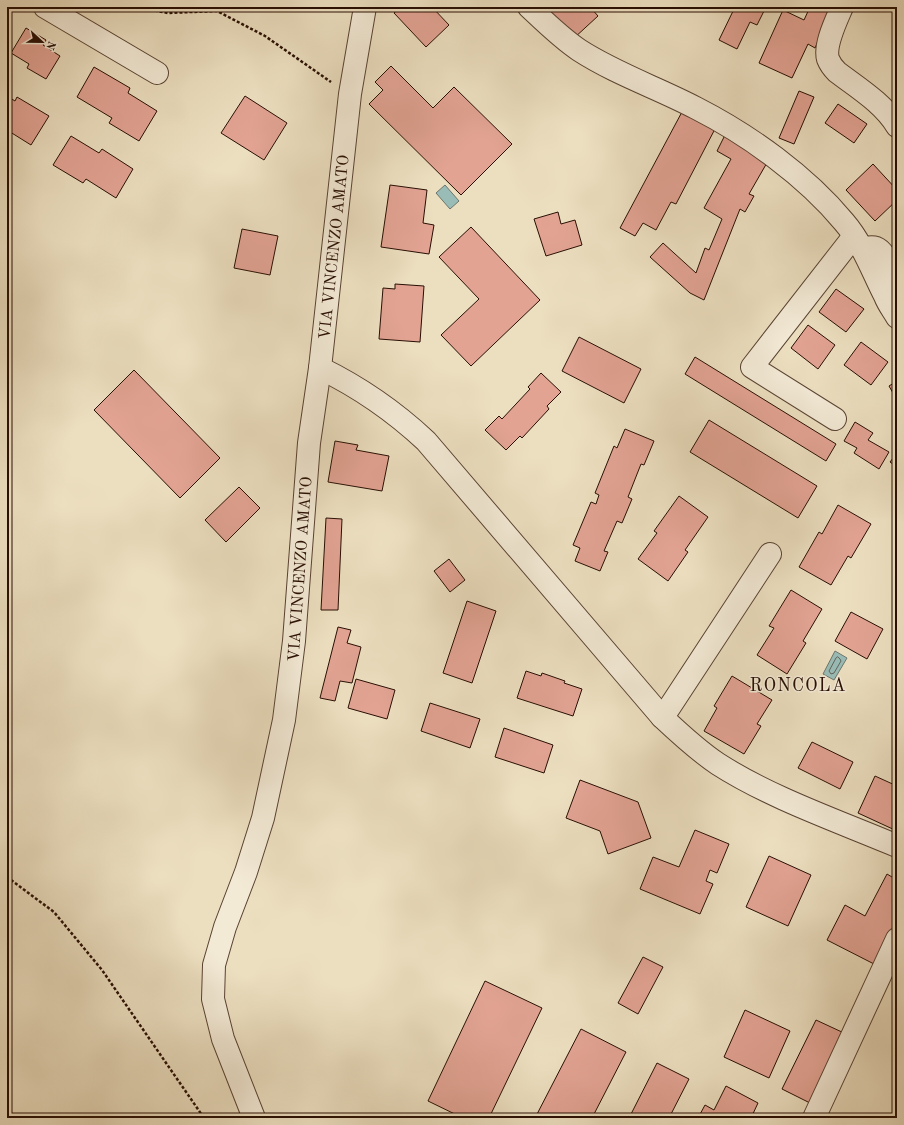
<svg xmlns="http://www.w3.org/2000/svg" width="904" height="1125" font-family="'Old Standard TT',serif">
	<style>
		.water { fill: #99bcb6; stroke: #6c766e }
		.lines { fill: none; stroke-linecap: round; stroke-linejoin: round }
		.shore { stroke: #60655c; stroke-width: 1 }
		.building { fill: #e2a393; stroke: #280e03 }
		.minor-casing { stroke: #594232; stroke-width: 24 }
		.path { stroke: #280e03; stroke-width: 2.5; stroke-dasharray: 3 2; stroke-linecap: butt }
		.minor { stroke: #f3ead6; stroke-width: 22 }
		.labels { text-anchor: middle; stroke-width: 3; stroke-linejoin: round; paint-order: stroke }
		.street-label { font-size: 16px; fill: #280e03; stroke: #f3ead6 }
		.quarter-label { font-size: 18px; letter-spacing: 1px; fill: #280e03; stroke: #f3ead6 }
	</style>
	<rect width="100%" height="100%" fill="#ecdfc0"/>
	<filter id="stains"><feTurbulence type="fractalNoise" baseFrequency=".005" numOctaves="4"/><feColorMatrix values="0 0 0 0 .2 0 0 0 0 .09 0 0 0 0 .02 0 0 0 .5 -.17"/></filter>
	<radialGradient id="worn" r=".72"><stop offset=".6" stop-color="#630" stop-opacity="0"/><stop offset="1" stop-color="#630" stop-opacity=".3"/></radialGradient>
	<g class="water">
		<path d="M445 185 459 201 450 209 436 193Z"/>
		<path d="M835 651 847 658 834 680 823 674Z"/>
	</g>
	<g class="lines">
		<path class="shore" d="M838 657 840 659 841 661 834 673 831 674 829 671 836 658Z"/>
	</g>
	<g class="building">
		<path d="M401 7H432L449 25 426 47 394 13Z"/>
		<path d="M546 7H590L598 16 573 39 545 8Z"/>
		<path d="M735 7H766L757 25 750 22 737 49 719 40Z"/>
		<path d="M810 7H834L815 48 808 44 792 78 759 63 783 10 804 20Z"/>
		<path d="M26 28 46 40 43 45 60 56 46 79 27 68 29 64 11 53Z"/>
		<path d="M391 66 433 108 454 87 512 144 461 195 369 104 383 90 375 82Z"/>
		<path d="M94 67 130 88 128 93 157 111 139 141 109 123 112 118 77 97Z"/>
		<path d="M799 91 814 97 794 144 779 138Z"/>
		<path d="M7 96 15 101 17 97 49 116 31 145 7 130Z"/>
		<path d="M245 96 287 123 264 160 221 133Z"/>
		<path d="M838 104 867 124 854 143 825 123Z"/>
		<path d="M683 110 716 127 676 204 671 202 656 230 643 223 635 236 620 228Z"/>
		<path d="M725 135 768 161 749 194 754 196 745 212 740 209 704 300 690 293 650 257 663 243 696 273 705 248 709 250 722 219 704 208 731 159 717 151Z"/>
		<path d="M71 136 99 153 102 149 133 169 116 198 86 179 83 183 53 165Z"/>
		<path d="M873 164 897 190V200L875 221 846 190Z"/>
		<path d="M390 185 427 190 423 223 434 225 429 254 381 247Z"/>
		<path d="M558 212 561 224 575 220 582 245 546 256 534 219Z"/>
		<path d="M471 227 540 300 471 366 441 335 479 299 439 257Z"/>
		<path d="M242 229 278 236 270 275 234 268Z"/>
		<path d="M395 284 424 286 420 342 379 339 383 288 395 289Z"/>
		<path d="M836 289 864 309 846 332 819 312Z"/>
		<path d="M808 325 835 345 818 369 791 348Z"/>
		<path d="M579 337 641 369 624 403 562 371Z"/>
		<path d="M861 342 888 362 871 385 844 365Z"/>
		<path d="M695 357 836 444 826 461 685 374Z"/>
		<path d="M134 370 220 458 180 498 94 410Z"/>
		<path d="M541 373 561 392 547 406 549 409 522 438 520 436 506 450 485 430 499 416 502 419 530 389 528 387Z"/>
		<path d="M897 381V400L889 386Z"/>
		<path d="M709 420 817 486 798 518 690 452Z"/>
		<path d="M855 422 873 433 868 440 889 452 879 469 854 453 857 448 844 441Z"/>
		<path d="M625 429 654 441 644 465 641 464 628 497 632 499 622 523 617 521 604 551 608 552 600 571 575 561 580 548 573 545 591 502 596 504 599 495 595 493 614 446 617 448Z"/>
		<path d="M335 441 358 445 356 450 389 456 382 491 328 482Z"/>
		<path d="M897 453V467L890 462Z"/>
		<path d="M239 487 260 508 226 542 205 520Z"/>
		<path d="M679 496 708 517 685 550 688 552 668 581 638 559 657 533 654 531Z"/>
		<path d="M838 505 871 524 851 558 848 556 831 585 799 567 819 532 822 534Z"/>
		<path d="M326 518 342 519 338 610H321Z"/>
		<path d="M449 559 465 580 450 592 434 571Z"/>
		<path d="M791 590 822 609 803 641 806 643 787 674 757 655 774 628 769 626Z"/>
		<path d="M467 601 496 611 472 683 443 673Z"/>
		<path d="M851 612 883 629 867 659 835 641Z"/>
		<path d="M338 627 351 630 347 643 361 647 352 683 340 681 335 701 320 698Z"/>
		<path d="M897 659V673L893 672Z"/>
		<path d="M526 671 541 676 542 673 565 681 564 683 582 689 573 716 517 698Z"/>
		<path d="M732 676 772 700 757 724 761 726 744 754 704 731 717 708 714 706Z"/>
		<path d="M356 679 395 690 387 719 348 708Z"/>
		<path d="M430 703 480 719 470 748 421 731Z"/>
		<path d="M504 728 553 745 544 773 495 757Z"/>
		<path d="M812 742 853 762 840 789 798 768Z"/>
		<path d="M875 776 897 786V831L858 813Z"/>
		<path d="M580 780 638 802 651 838 608 854 600 831 566 818Z"/>
		<path d="M695 830 729 844 717 873 710 870 706 881 713 884 700 914 640 889 653 857 679 867Z"/>
		<path d="M769 856 811 875 788 926 746 907Z"/>
		<path d="M887 874 897 880V920L874 964 827 940 845 905 865 916Z"/>
		<path d="M643 957 663 967 638 1014 618 1003Z"/>
		<path d="M485 981 542 1008 489 1118H463L428 1101Z"/>
		<path d="M745 1010 790 1031 769 1078 724 1057Z"/>
		<path d="M816 1020 844 1033 810 1103 782 1089Z"/>
		<path d="M581 1029 626 1052 592 1118H535Z"/>
		<path d="M657 1063 689 1079 669 1118H629Z"/>
		<path d="M726 1086 758 1103 751 1118H698L705 1105 714 1110Z"/>
	</g>
	<g class="lines">
		<defs>
			<g id="minor">
				<path d="M45 7 157 73"/>
				<path d="M529 7C545 22 561 38 579 50 616 74 658 88 696 108 749 135 806 176 844 222 863 244 872 271 885 296 888 304 893 310 897 317"/>
				<path d="M842 7C836 21 824 45 828 59 830 64 834 69 837 72 858 88 883 103 897 126"/>
				<path d="M863 250C883 238 890 268 897 282"/>
				<path d="M320 368C359 387 394 411 426 441L662 717C679 733 697 750 718 764 771 798 838 821 897 846"/>
				<path d="M835 419 752 367 854 236"/>
				<path d="M662 717 669 708 770 554"/>
				<path d="M254 1118 223 1039 213 999 214 965 225 927 246 872 263 818 284 720 294 641 309 443 320 368 350 94 365 7"/>
				<path d="M814 1118 897 939"/>
			</g>
		</defs>
		<use href="#minor" class="minor-casing"/>
		<g class="path">
			<path d="M135 7 168 13 217 11 265 36 331 82"/>
			<path d="M7 877 54 912 102 970 204 1118"/>
		</g>
		<use href="#minor" class="minor"/>
	</g>
	<g class="labels">
		<g class="street-label">
			<text transform="translate(333 247) rotate(-84)" y="6">VIA VINCENZO AMATO</text>
			<text transform="translate(299 569) rotate(-86)" y="6">VIA VINCENZO AMATO</text>
		</g>
		<g class="quarter-label">
			<text x="798" y="691">RONCOLA</text>
		</g>
	</g>
	<rect width="904" height="1125" fill="none" stroke="#ecdfc0" stroke-width="24"/>
	<rect x="8" y="8" width="888" height="1109" fill="none" stroke="#280e03" stroke-width="2"/>
	<rect x="12" y="12" width="880" height="1101" fill="none" stroke="#280e03"/>
	<g transform="translate(42 42) rotate(112)" stroke="#f3ead6" stroke-width="3" paint-order="stroke">
	<path d="M0-3L7 15L0 10L-7 15Z" fill="#280e03"/>
	<text y="-6" font-size="11" font-weight="bold" text-anchor="middle" fill="#280e03">N</text>
	</g>
	<rect width="100%" height="100%" filter="url(#stains)"/>
	<rect width="100%" height="100%" fill="url(#worn)"/>
</svg>
